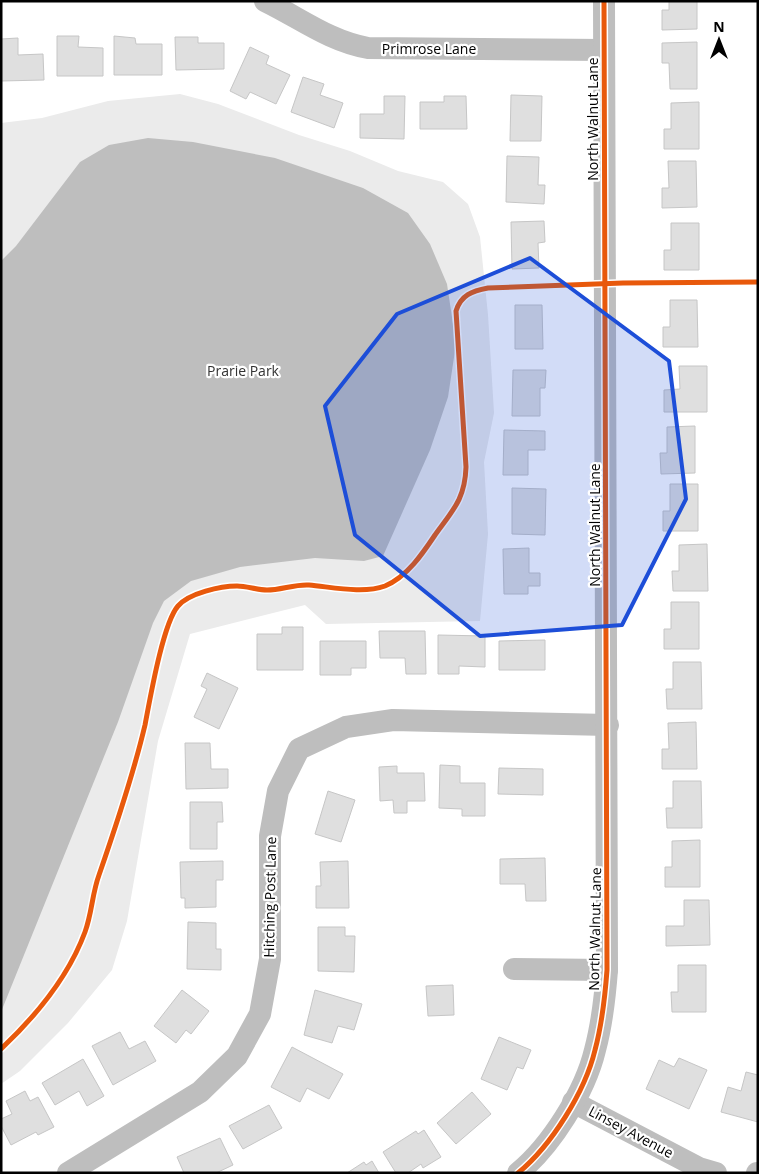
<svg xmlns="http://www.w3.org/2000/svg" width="759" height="1174" font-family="'Open Sans',sans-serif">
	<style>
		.green { fill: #ebebeb }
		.water { fill: #bebebe }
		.building { fill: #dfdfdf; stroke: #c6c6c6 }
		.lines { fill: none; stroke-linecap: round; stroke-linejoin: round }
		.minor { stroke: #bebebe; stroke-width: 22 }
		.cycleway-casing { stroke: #fff; stroke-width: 8 }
		.cycleway { stroke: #e8590c; stroke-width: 5 }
		.marked { fill: #1d4ed8; fill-opacity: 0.2; stroke: #1d4ed8; stroke-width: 4; stroke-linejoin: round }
		.labels { text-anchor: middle; stroke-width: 4.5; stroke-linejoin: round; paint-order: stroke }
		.street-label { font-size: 14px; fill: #000; stroke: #fff }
		.park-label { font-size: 14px; fill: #323232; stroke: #fff }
	</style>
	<rect width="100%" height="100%" fill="#fff"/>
	<path class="green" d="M180 94 218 104 299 135 350 151 398 171 443 182 468 204 480 237 488 315 494 413 484 462 488 534 480 621 326 624 305 605 190 634 158 741 127 921 112 970 68 1023 20 1071 1 1084V123L42 118 108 101Z"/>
	<path class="water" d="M148 138 193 142 275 158 363 188 408 213 430 244 447 284 456 344 448 397 430 450 383 556 364 561 315 558 240 567 191 581 164 601 153 623 118 722 1 1012V261L16 246 80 162 109 145Z"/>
	<g class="building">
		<path d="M669 1H697V29L662 30V10H669Z"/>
		<path d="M57 36H79L78 47 103 48V76H57Z"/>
		<path d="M114 36 135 38 136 44H162V75H114Z"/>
		<path d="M175 37H198V43H224V69L176 70Z"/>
		<path d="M18 38V55L43 54 44 80 1 81V39Z"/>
		<path d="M697 42V89H670L669 63H662V43Z"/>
		<path d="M250 47 269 56 266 64 290 75 276 104 250 92 246 99 230 91Z"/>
		<path d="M303 77 324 84 320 95 343 103 334 128 291 112Z"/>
		<path d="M511 95 542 96 541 141H510Z"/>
		<path d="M384 96H405L404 139 360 138V114H384Z"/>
		<path d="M444 96H466L467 129H420V102H444Z"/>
		<path d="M699 102V149H664V129H671V103Z"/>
		<path d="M507 156 539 157 538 185H545L544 204 506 202Z"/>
		<path d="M668 161H696L697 207 662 208V188H669Z"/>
		<path d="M544 221 545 242 538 243 539 268 512 269 511 222Z"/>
		<path d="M671 223H699V270H664V250H671Z"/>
		<path d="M670 300H697L698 347H663V327H670Z"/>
		<path d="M515 305H542L543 349H515Z"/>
		<path d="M679 366H707V412H664V390L680 389Z"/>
		<path d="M513 370H546L545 388H540V416H512Z"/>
		<path d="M695 426V473L661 474 660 453H667V427Z"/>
		<path d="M504 430 545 431V450H528V475H503Z"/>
		<path d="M670 484H698V531H663V511H670Z"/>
		<path d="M512 488 546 489 545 535 512 534Z"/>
		<path d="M707 544 708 591H673L672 571H679V545Z"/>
		<path d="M529 548V573H540V586H528V594H504L503 549Z"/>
		<path d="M671 602H699V649H664V629H671Z"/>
		<path d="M282 627H303V670H257V634H282Z"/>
		<path d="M379 631H425L426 674H406L405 658H380Z"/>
		<path d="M438 635 485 636V667L459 666V674H438Z"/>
		<path d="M545 640V670H499V641Z"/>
		<path d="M320 641H366V668H351V675H320Z"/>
		<path d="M673 662H701L702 709H667L666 689H673Z"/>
		<path d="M207 673 238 688 219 729 194 717 207 689 201 686Z"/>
		<path d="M696 722 697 769H662V749H669L668 723Z"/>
		<path d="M185 743H210L211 769H228V788L186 789Z"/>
		<path d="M440 765 460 766V783H485V816H462V809L439 808Z"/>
		<path d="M397 766V773H424L425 801H407V813H394L393 800 380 801 379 767Z"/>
		<path d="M499 768 543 769V795L498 794Z"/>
		<path d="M673 781H701L702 828H667L666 808H673Z"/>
		<path d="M328 791 355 800 341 842 315 834Z"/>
		<path d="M190 802H222L223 822H217V849H190Z"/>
		<path d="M700 840V887H665V867H672V841Z"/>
		<path d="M545 858 546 901H526L525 884H500V859Z"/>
		<path d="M223 861V880H216V907L185 908V898H181L180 862Z"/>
		<path d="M348 861 349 908H316V886H321L320 862Z"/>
		<path d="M684 900H709L710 945 666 946V926H684Z"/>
		<path d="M188 922 216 923V949H221V970L187 969Z"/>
		<path d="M318 927H345V936H355L354 972 318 971Z"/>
		<path d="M678 965H706V1012H672L671 992H678Z"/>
		<path d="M453 985 454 1015 428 1016 426 986Z"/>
		<path d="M182 990 209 1011 191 1034 186 1030 176 1043 154 1026Z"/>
		<path d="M315 990 362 1004 354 1030 338 1026 332 1043 304 1035Z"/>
		<path d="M120 1032 129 1049 145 1041 156 1061 113 1085 92 1046Z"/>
		<path d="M499 1037 531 1050 523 1069 517 1067 507 1090 481 1079Z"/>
		<path d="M292 1047 343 1074 329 1099 307 1088 300 1102 271 1087Z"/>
		<path d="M679 1058 707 1070 689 1109 646 1089 659 1060 674 1067Z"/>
		<path d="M83 1059 104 1096 87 1106 79 1091 55 1105 42 1083Z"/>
		<path d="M746 1072 758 1075V1122L721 1112 728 1087 741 1091Z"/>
		<path d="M25 1091 30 1101 38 1097 54 1127 38 1135 36 1132 11 1145 1 1126V1119L12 1114 6 1101Z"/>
		<path d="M472 1092 491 1114 456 1144 437 1123Z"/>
		<path d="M269 1105 282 1128 243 1149 229 1126Z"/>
		<path d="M424 1130 441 1157 423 1168 421 1164 408 1173H396L383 1152 416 1131 418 1134Z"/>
		<path d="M220 1138 233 1165 216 1173H184L177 1157Z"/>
		<path d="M372 1161 379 1173H347L364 1162 366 1165Z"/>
	</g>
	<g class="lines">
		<g class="minor">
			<path d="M265 1C300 18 329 41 368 48L604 50"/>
			<path d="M514 969 607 970"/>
			<path d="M573 1102 699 1168 716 1173"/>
			<path d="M68 1173 200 1092 237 1056 260 1014 270 959V836L278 791 299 749 346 727 393 720 608 725"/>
			<path d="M518 1173C551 1146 585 1092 595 1050 602 1024 605 997 607 970L604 1"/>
			<path d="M757 1173H758"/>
		</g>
		<defs>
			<g id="cycleway">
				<path d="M1 1049C36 1016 68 978 85 932 92 913 92 894 99 875 116 826 133 776 145 725 150 699 163 623 178 606 189 593 221 586 237 586 247 586 257 590 267 590 281 590 295 584 309 585 332 587 363 594 385 586 407 577 423 553 435 535 453 510 465 499 466 467L456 311C461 295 472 291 488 288L623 283 758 282"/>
				<path d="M518 1173C551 1146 585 1092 595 1050 602 1024 605 997 607 970L604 1"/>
			</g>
		</defs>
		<use href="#cycleway" class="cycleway-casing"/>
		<use href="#cycleway" class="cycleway"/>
	</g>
	<path class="marked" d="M530 258 669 361 686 499 622 625 480 636 355 535 325 406 397 314Z"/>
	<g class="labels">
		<g class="street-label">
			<text x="429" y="54">Primrose Lane</text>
			<text transform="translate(593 119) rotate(-90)" y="5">North Walnut Lane</text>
			<text transform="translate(595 525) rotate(-90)" y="5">North Walnut Lane</text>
			<text transform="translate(270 897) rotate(-89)" y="5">Hitching Post Lane</text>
			<text transform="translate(595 929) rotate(-89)" y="5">North Walnut Lane</text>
			<text transform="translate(631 1132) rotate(28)" y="5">Linsey Avenue</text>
		</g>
		<g class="park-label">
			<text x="243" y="376">Prarie Park</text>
		</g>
	</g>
	<rect width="759" height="1174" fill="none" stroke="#000000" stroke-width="5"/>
	<g transform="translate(719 40)" stroke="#ffffff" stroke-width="4" paint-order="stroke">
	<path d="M0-4L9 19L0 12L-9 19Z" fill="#000000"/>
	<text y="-8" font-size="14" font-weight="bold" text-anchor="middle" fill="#000000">N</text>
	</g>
</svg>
